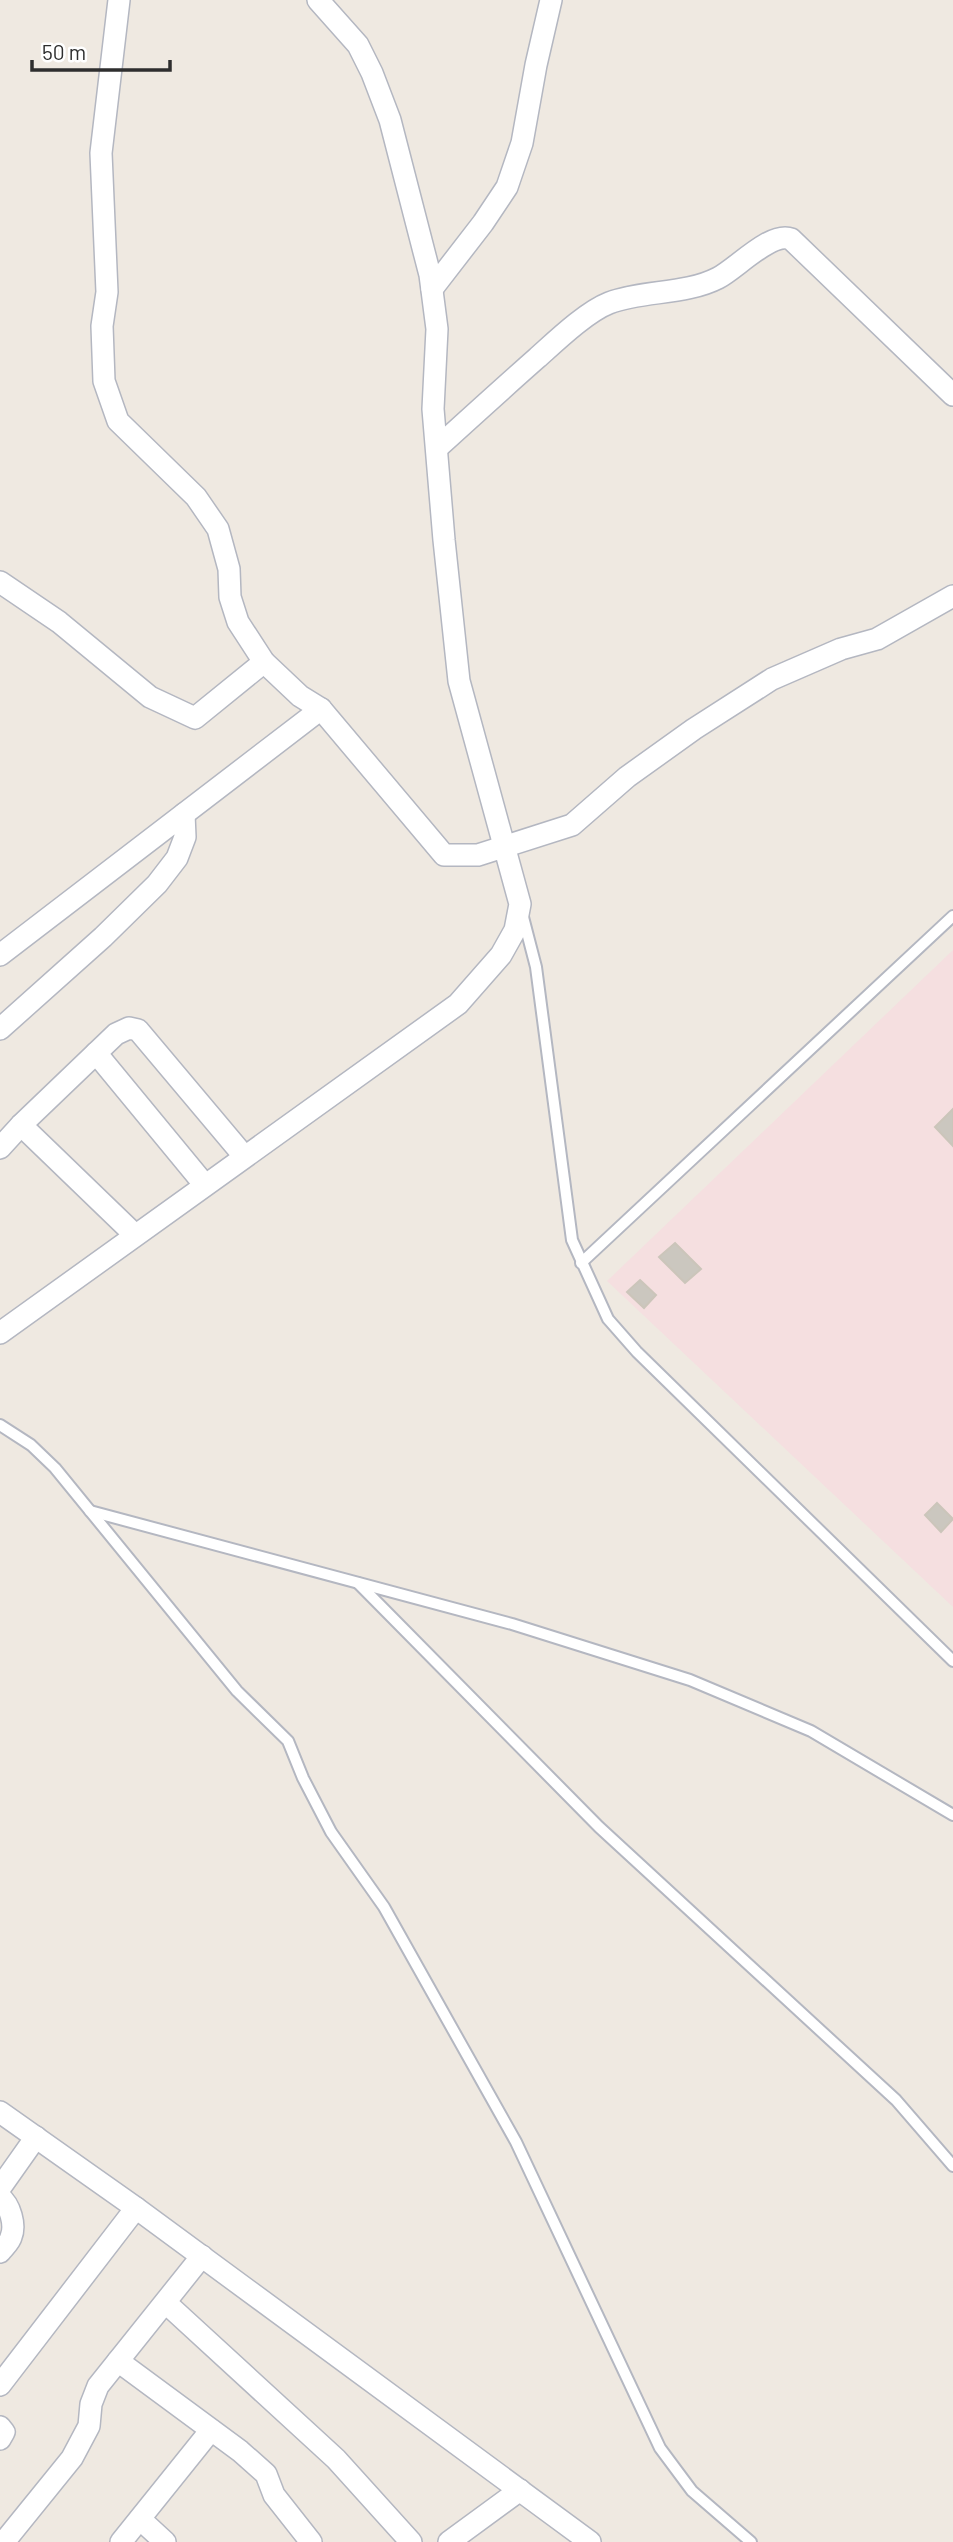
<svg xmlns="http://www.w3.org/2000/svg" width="953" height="2542" font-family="Barlow,sans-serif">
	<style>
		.medical { fill: #f5dfe0 }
		.building { fill: #cbc7bf; stroke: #cbc5ba; stroke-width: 2 }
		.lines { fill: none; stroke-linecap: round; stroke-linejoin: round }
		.lane-casing { stroke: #b4b7c1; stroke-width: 14 }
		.street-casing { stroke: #b4b7c1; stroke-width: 24 }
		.lane { stroke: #fff; stroke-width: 10 }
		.street { stroke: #fff; stroke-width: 21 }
	</style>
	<rect width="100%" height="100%" fill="#efe9e1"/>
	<path class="medical" d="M953 950V1607L607 1281Z"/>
	<g class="building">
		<path d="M953 1109V1146L935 1127Z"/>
		<path d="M675 1243 701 1269 685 1283 659 1257Z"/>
		<path d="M640 1280 656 1295 644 1308 627 1292Z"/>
		<path d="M937 1503 953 1519 941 1532 925 1515Z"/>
	</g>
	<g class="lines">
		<defs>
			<g id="lane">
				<path d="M523 917 536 967 572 1240 608 1319 637 1352 953 1661"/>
				<path d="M581 1263 953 916"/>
				<path d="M0 1425 31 1445 55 1468 237 1691 288 1741 303 1778 331 1832 384 1907 516 2142 660 2448 692 2491 751 2542"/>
				<path d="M90 1511 512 1624 690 1680 811 1731 953 1815"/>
				<path d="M358 1583 599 1827 896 2100 953 2166"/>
			</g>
			<g id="street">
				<path d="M119 0 101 153 107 292 102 326 104 381 118 421 196 497 218 529 229 569 230 597 238 622 264 662 300 696 321 709 444 855H478L572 825 627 777 694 729 772 679 841 649 877 639 953 596"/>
				<path d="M432 289 483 223 507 187 522 143 536 65 551 0"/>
				<path d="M437 448C470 418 503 388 537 358 555 342 586 312 609 303 643 290 685 295 718 278 736 269 771 231 791 239L953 395"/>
				<path d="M0 582 59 622 150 697 195 718 264 662"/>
				<path d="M0 955 321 709"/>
				<path d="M0 1029 103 937 157 884 177 858 185 837 184 814"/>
				<path d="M96 1053 204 1184"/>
				<path d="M21 1125 134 1234"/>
				<path d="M0 1148 21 1125 116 1034 129 1028 138 1030 244 1156"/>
				<path d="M0 1333 458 1004 501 955 515 930 520 904 459 681 444 540 433 409 437 329 430 275 390 120 372 73 358 45 318 0"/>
				<path d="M0 2112 136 2208 590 2542"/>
				<path d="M0 2188 36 2137"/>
				<path d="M0 2197C10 2205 16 2225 11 2237 10 2242 3 2248 0 2252"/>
				<path d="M166 2303 336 2459 411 2542"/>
				<path d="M118 2361 240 2451 266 2474 274 2495 311 2542"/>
				<path d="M0 2385 136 2208"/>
				<path d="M0 2427 4 2432 0 2439"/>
				<path d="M140 2519 165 2542"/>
				<path d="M4 2542 72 2458 89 2426 91 2404 98 2386 202 2256"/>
				<path d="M121 2542 211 2430"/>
				<path d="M449 2542 520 2490"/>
			</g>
		</defs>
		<use href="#lane" class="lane-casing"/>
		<use href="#street" class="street-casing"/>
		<use href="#lane" class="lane"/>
		<use href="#street" class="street"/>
	</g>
	<path d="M32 60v10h138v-10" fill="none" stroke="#2e2e2e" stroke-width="3.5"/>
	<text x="42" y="60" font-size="21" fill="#2e2e2e" stroke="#ffffff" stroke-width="5" paint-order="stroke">50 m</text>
</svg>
